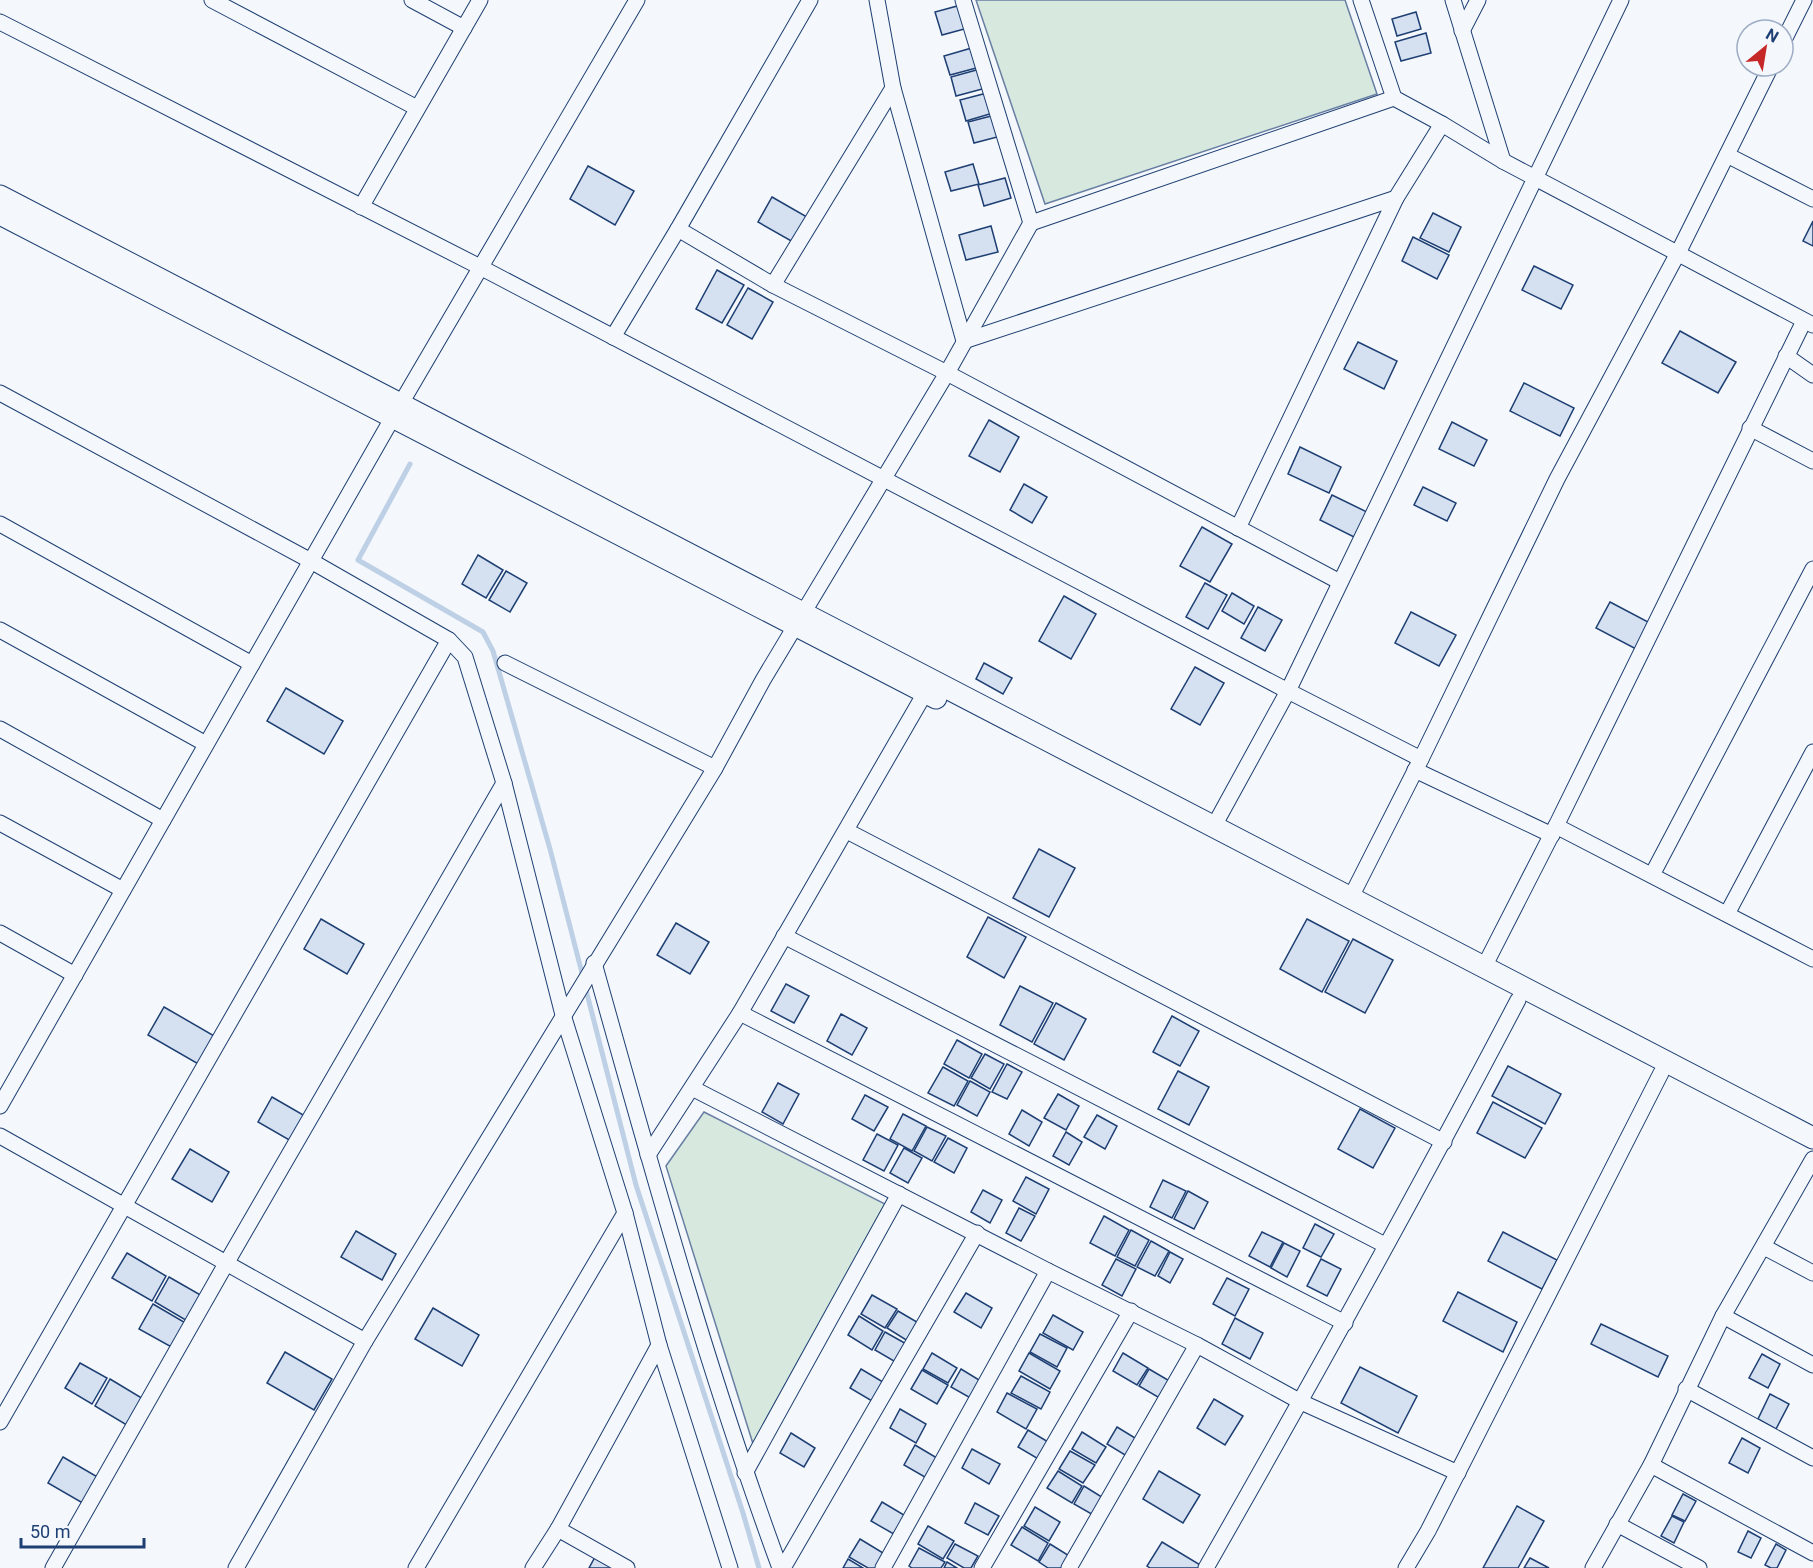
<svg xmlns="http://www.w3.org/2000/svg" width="1813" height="1568" font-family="Roboto,sans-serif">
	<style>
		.green { fill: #d7e8df; stroke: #687fa3; stroke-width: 1.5 }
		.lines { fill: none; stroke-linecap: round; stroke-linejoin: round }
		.stream { stroke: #bed0e5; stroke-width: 5 }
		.building { fill: #d5e0f0; stroke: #1d3f73; stroke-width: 1.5 }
		.street-casing { stroke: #1d3f73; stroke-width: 17 }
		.secondary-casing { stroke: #1d3f73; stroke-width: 23 }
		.street { stroke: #f4f7fb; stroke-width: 15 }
		.secondary { stroke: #f4f7fb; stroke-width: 21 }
	</style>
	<rect width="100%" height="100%" fill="#f4f7fb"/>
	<g class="green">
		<path d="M976 0H1345L1377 94 1045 204Z"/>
		<path d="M704 1112 885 1204 754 1447 666 1166Z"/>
	</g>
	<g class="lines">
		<g class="stream">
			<path d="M410 464 358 560 483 632 493 651 550 849 583 977"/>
			<path d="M585 986 636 1185 743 1513 759 1568"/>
		</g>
	</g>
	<g class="building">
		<path d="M961 5 968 28 942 35 935 12Z"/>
		<path d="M1416 12 1421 29 1397 36 1392 19Z"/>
		<path d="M1426 33 1431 53 1401 61 1395 42Z"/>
		<path d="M975 47 980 67 950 75 944 56Z"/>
		<path d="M980 69 986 88 956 96 951 77Z"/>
		<path d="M987 93 993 113 966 121 960 100Z"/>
		<path d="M995 115 1001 136 974 143 968 122Z"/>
		<path d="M973 164 979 184 951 191 945 172Z"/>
		<path d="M588 166 634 191 615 225 570 199Z"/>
		<path d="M1005 178 1011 198 984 206 978 185Z"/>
		<path d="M772 197 807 217 793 242 758 222Z"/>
		<path d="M1433 213 1461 227 1449 252 1420 238Z"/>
		<path d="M1813 221V246L1803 241Z"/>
		<path d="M991 226 998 252 966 260 959 235Z"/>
		<path d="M1413 237 1449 255 1437 279 1402 261Z"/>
		<path d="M1534 266 1573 285 1561 309 1522 290Z"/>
		<path d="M717 270 744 285 722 323 696 309Z"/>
		<path d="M748 288 773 302 752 339 727 325Z"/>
		<path d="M1680 331 1736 362 1718 393 1662 363Z"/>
		<path d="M1358 342 1397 361 1384 389 1344 369Z"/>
		<path d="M1524 383 1574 408 1560 436 1510 411Z"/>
		<path d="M989 420 1019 437 1000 472 969 456Z"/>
		<path d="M1452 422 1487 440 1474 466 1439 449Z"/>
		<path d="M1300 447 1341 467 1329 493 1288 474Z"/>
		<path d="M1024 484 1047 497 1032 523 1010 510Z"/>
		<path d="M1423 487 1456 503 1447 521 1414 505Z"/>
		<path d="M1332 495 1371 514 1358 539 1320 520Z"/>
		<path d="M1202 527 1232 544 1210 582 1180 566Z"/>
		<path d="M478 555 503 570 486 598 462 584Z"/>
		<path d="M506 571 527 583 510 612 489 600Z"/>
		<path d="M1205 583 1227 595 1208 629 1186 617Z"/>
		<path d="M1232 593 1254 606 1244 624 1222 611Z"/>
		<path d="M1064 596 1096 614 1071 659 1039 641Z"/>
		<path d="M1610 602 1650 623 1636 649 1596 628Z"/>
		<path d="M1258 607 1282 620 1265 651 1241 638Z"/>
		<path d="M1411 612 1456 635 1439 666 1395 643Z"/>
		<path d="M984 663 1012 678 1003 694 976 679Z"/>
		<path d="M1195 667 1224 683 1200 725 1171 709Z"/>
		<path d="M286 688 343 721 324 754 267 721Z"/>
		<path d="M1039 849 1075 868 1049 917 1013 898Z"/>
		<path d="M988 917 1026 937 1004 978 967 957Z"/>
		<path d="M321 919 364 944 347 974 304 949Z"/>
		<path d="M1307 919 1349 941 1322 992 1280 969Z"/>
		<path d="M676 923 709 942 690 974 657 955Z"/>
		<path d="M1353 939 1393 960 1365 1013 1325 992Z"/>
		<path d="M786 984 809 996 794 1023 771 1011Z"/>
		<path d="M1020 986 1053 1003 1032 1042 1000 1025Z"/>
		<path d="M1056 1003 1086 1019 1064 1060 1034 1044Z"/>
		<path d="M164 1007 216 1037 200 1065 148 1035Z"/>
		<path d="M841 1014 867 1028 852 1055 827 1041Z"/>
		<path d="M1172 1016 1199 1031 1180 1066 1153 1052Z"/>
		<path d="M957 1040 982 1054 969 1078 944 1064Z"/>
		<path d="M985 1054 1004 1064 990 1089 971 1078Z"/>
		<path d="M1007 1064 1022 1072 1007 1099 992 1092Z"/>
		<path d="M1508 1066 1561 1094 1545 1124 1492 1096Z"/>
		<path d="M943 1067 968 1081 954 1106 928 1093Z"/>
		<path d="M1178 1071 1209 1087 1189 1125 1158 1109Z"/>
		<path d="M970 1081 990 1092 977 1116 957 1105Z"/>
		<path d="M778 1083 799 1094 783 1124 762 1112Z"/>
		<path d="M1058 1094 1079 1106 1066 1130 1044 1118Z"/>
		<path d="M865 1095 888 1107 874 1131 852 1119Z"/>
		<path d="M272 1097 305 1116 291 1141 258 1122Z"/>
		<path d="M1493 1102 1542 1128 1525 1158 1477 1133Z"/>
		<path d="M1360 1109 1395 1128 1373 1168 1338 1149Z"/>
		<path d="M1022 1110 1042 1122 1029 1146 1009 1134Z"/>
		<path d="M903 1114 926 1126 912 1151 890 1139Z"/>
		<path d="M1097 1115 1117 1126 1105 1149 1084 1137Z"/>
		<path d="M927 1127 946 1136 932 1161 914 1151Z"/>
		<path d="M1066 1132 1082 1142 1069 1165 1053 1156Z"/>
		<path d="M877 1134 898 1145 884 1171 863 1160Z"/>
		<path d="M948 1138 967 1148 954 1173 934 1162Z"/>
		<path d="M904 1148 922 1158 908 1183 890 1173Z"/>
		<path d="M190 1149 229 1172 212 1202 172 1179Z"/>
		<path d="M1026 1177 1049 1189 1036 1214 1013 1201Z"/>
		<path d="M1163 1180 1186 1191 1172 1218 1150 1207Z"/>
		<path d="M983 1190 1002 1200 990 1223 971 1212Z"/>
		<path d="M1188 1191 1208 1202 1194 1229 1174 1219Z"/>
		<path d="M1019 1208 1035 1216 1021 1241 1006 1233Z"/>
		<path d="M1104 1216 1129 1230 1115 1256 1090 1243Z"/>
		<path d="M1315 1224 1334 1234 1321 1257 1303 1248Z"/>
		<path d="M1131 1230 1149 1240 1135 1266 1117 1257Z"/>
		<path d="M356 1231 396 1254 382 1280 341 1257Z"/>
		<path d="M1262 1232 1283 1242 1270 1267 1249 1256Z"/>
		<path d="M1503 1232 1557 1260 1542 1289 1488 1261Z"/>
		<path d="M1151 1241 1169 1251 1155 1276 1137 1267Z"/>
		<path d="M1284 1243 1300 1251 1287 1277 1271 1268Z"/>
		<path d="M1170 1252 1183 1259 1170 1283 1158 1276Z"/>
		<path d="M127 1253 166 1276 152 1301 112 1278Z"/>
		<path d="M1116 1259 1136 1269 1122 1296 1102 1285Z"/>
		<path d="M1321 1259 1341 1269 1327 1296 1307 1286Z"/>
		<path d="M169 1277 204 1297 189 1322 155 1302Z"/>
		<path d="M1227 1278 1249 1289 1235 1316 1213 1304Z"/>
		<path d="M1458 1292 1517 1322 1503 1352 1443 1321Z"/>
		<path d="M966 1293 992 1308 981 1328 954 1312Z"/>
		<path d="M872 1295 897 1309 885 1328 861 1314Z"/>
		<path d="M153 1304 189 1325 175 1349 139 1329Z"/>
		<path d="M433 1308 479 1335 462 1366 415 1339Z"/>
		<path d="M898 1311 922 1325 911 1343 887 1328Z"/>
		<path d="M1053 1315 1083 1332 1073 1350 1043 1333Z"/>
		<path d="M859 1316 883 1331 872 1350 848 1335Z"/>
		<path d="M1235 1318 1263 1333 1250 1359 1222 1344Z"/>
		<path d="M1601 1324 1668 1356 1658 1377 1591 1344Z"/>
		<path d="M885 1332 910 1346 899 1364 875 1350Z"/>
		<path d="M1040 1334 1067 1348 1057 1367 1030 1352Z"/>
		<path d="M285 1352 332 1379 314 1410 267 1383Z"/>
		<path d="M932 1353 957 1368 948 1383 923 1369Z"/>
		<path d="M1029 1353 1060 1371 1050 1389 1019 1371Z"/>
		<path d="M1123 1353 1148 1368 1137 1385 1113 1371Z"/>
		<path d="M1762 1354 1780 1364 1768 1388 1749 1378Z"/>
		<path d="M80 1363 107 1378 92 1404 65 1388Z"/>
		<path d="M1360 1367 1417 1396 1398 1433 1341 1403Z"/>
		<path d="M861 1369 888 1385 877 1404 850 1388Z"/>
		<path d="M961 1369 984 1383 974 1400 951 1387Z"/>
		<path d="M1149 1369 1173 1383 1163 1400 1139 1386Z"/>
		<path d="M922 1370 948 1385 937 1404 911 1389Z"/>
		<path d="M1021 1376 1050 1392 1041 1409 1011 1393Z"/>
		<path d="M110 1379 145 1400 130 1427 95 1406Z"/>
		<path d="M1007 1393 1037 1409 1026 1429 997 1412Z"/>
		<path d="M1770 1394 1789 1404 1776 1429 1758 1419Z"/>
		<path d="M1214 1399 1243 1416 1225 1445 1197 1428Z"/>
		<path d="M900 1409 926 1424 916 1443 890 1428Z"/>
		<path d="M1117 1427 1140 1441 1130 1458 1107 1444Z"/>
		<path d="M1028 1430 1050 1443 1040 1460 1018 1447Z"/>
		<path d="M1082 1432 1106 1447 1096 1463 1072 1449Z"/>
		<path d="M791 1433 815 1448 804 1467 780 1453Z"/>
		<path d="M1742 1438 1760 1448 1748 1473 1729 1463Z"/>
		<path d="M915 1445 942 1461 930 1480 904 1465Z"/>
		<path d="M972 1449 1000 1464 989 1484 962 1468Z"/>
		<path d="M1070 1451 1095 1465 1083 1483 1059 1469Z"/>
		<path d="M63 1457 101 1479 86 1505 48 1483Z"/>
		<path d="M1058 1471 1082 1486 1072 1503 1047 1488Z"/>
		<path d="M1159 1471 1200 1495 1183 1523 1143 1499Z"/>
		<path d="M1084 1486 1105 1499 1095 1516 1074 1504Z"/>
		<path d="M1683 1494 1696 1501 1685 1521 1672 1515Z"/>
		<path d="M882 1502 909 1518 899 1537 871 1521Z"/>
		<path d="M975 1503 999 1516 988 1535 965 1523Z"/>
		<path d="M1517 1506 1544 1521 1518 1568H1483Z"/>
		<path d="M1035 1507 1060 1522 1049 1541 1024 1526Z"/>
		<path d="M1672 1516 1684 1522 1674 1543 1661 1536Z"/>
		<path d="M928 1526 954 1541 943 1559 918 1544Z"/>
		<path d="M1022 1527 1048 1543 1038 1561 1011 1545Z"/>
		<path d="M1748 1531 1761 1538 1751 1558 1738 1552Z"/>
		<path d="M860 1539 888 1556 881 1568H868L849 1557Z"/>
		<path d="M1162 1542 1202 1566 1201 1568H1150L1147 1566Z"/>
		<path d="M955 1544 978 1556 971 1568H964L947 1558Z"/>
		<path d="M1050 1544 1071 1557 1064 1568H1048L1039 1562Z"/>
		<path d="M1776 1544 1786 1550 1777 1568H1771L1765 1565Z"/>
		<path d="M919 1548 945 1562 941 1568H912L909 1566Z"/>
		<path d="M595 1557 614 1568H589Z"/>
		<path d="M1530 1558 1549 1568H1524Z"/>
		<path d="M848 1559 863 1568H843Z"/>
		<path d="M947 1562 957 1568H944Z"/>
	</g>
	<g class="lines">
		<defs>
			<g id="street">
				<path d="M212 0 417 108"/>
				<path d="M412 0 464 28"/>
				<path d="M877 0 893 88 964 341 1396 198 1442 124"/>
				<path d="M963 0 1031 223 1394 98"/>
				<path d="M1361 0 1394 98 1442 124 1503 161 1813 325"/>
				<path d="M1453 0 1503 161"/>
				<path d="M0 22 480 267 1288 691 1421 759"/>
				<path d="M1462 31 1478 0"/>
				<path d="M1783 42 1804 0"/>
				<path d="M1727 155 1813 199"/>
				<path d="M361 207 480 0"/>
				<path d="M678 229 773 285 947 373 1340 582"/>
				<path d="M773 285 893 88"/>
				<path d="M613 337 678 229 810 0"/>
				<path d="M1786 356 1813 375"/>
				<path d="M0 393 311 561 449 640 465 657 504 783 563 1015 625 1213 659 1345 730 1568"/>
				<path d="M1750 428 1813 461"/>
				<path d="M0 524 252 664"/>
				<path d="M1238 528 1396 198"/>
				<path d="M0 630 206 744"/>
				<path d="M505 663 715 768"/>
				<path d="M0 729 163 820"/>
				<path d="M1415 770 1552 835"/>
				<path d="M0 823 123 890"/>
				<path d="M1214 826 1288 691 1621 0"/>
				<path d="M1556 826 1813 959"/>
				<path d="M847 831 1444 1142"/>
				<path d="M1652 875 1813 569"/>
				<path d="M1351 897 1421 759 1557 479 1678 253 1771 66"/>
				<path d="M1727 914 1813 752"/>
				<path d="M0 933 75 975"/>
				<path d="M784 936 1385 1245"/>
				<path d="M594 963C651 1166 707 1370 780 1568"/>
				<path d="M1484 967 1556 826 1804 321"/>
				<path d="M740 1013 1345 1323"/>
				<path d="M692 1088 1048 1271 1197 1345 1301 1402 1458 1473"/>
				<path d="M0 1106 393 417 637 0"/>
				<path d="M0 1136 365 1341"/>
				<path d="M648 1155 740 1013 925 693"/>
				<path d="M1764 1247 1813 1273"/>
				<path d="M1723 1316 1813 1365"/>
				<path d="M1686 1389 1813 1458"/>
				<path d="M0 1422 449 640"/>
				<path d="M1651 1465 1813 1553"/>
				<path d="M745 1473 899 1194"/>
				<path d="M1617 1524 1699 1568"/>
				<path d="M558 1529 627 1568"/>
				<path d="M53 1568 227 1262 504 783"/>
				<path d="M236 1568 365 1341 715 768 763 680 947 373 1031 223"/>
				<path d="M416 1568 625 1213"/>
				<path d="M533 1568 558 1529 659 1345"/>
				<path d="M783 1568 977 1233"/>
				<path d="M883 1568 1048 1271"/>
				<path d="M982 1568 1131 1311"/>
				<path d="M1069 1568 1197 1345"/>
				<path d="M1206 1568C1313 1380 1418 1191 1518 1000"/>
				<path d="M1406 1568 1428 1531 1661 1073"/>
				<path d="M1593 1568 1651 1465 1723 1316 1813 1159"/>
			</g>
			<g id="secondary">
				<path d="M0 196 1813 1138"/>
				<path d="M0 214 936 698"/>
			</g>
		</defs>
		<use href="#street" class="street-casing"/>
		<use href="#secondary" class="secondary-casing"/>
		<use href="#street" class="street"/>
		<use href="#secondary" class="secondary"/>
	</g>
	<g transform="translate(1765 48) rotate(30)"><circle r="28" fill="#f4f7fb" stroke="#9eadc5" stroke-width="1.5"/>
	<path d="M0-4.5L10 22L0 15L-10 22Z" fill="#c62828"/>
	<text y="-9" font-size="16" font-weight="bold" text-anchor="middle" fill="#1d3f73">N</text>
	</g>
	<path d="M21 1538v9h123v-9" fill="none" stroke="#1d3f73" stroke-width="3"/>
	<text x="30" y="1538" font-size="18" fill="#1d3f73" stroke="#f4f7fb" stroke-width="4.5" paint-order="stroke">50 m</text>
</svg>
